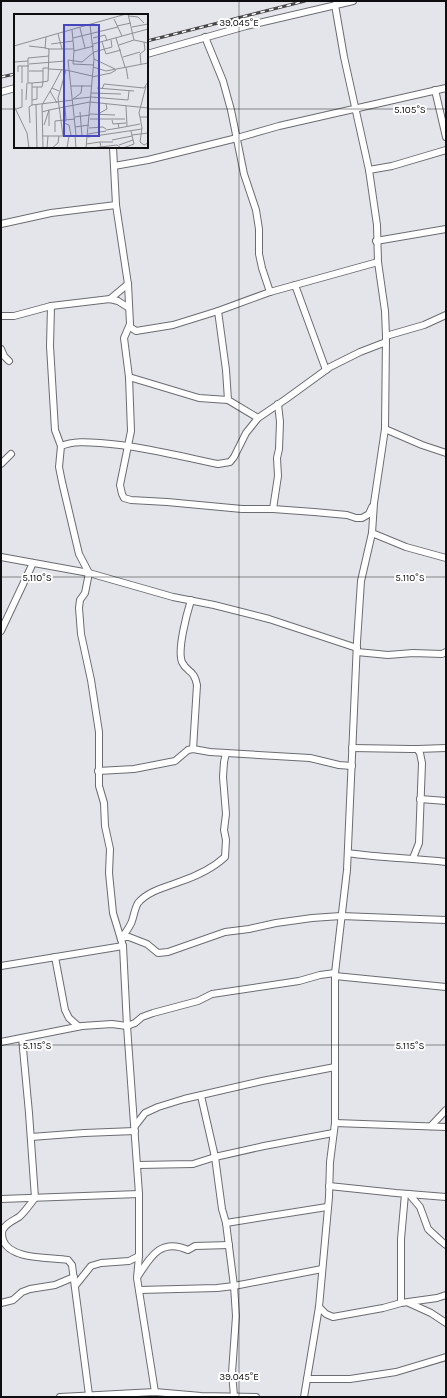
<svg xmlns="http://www.w3.org/2000/svg" width="447" height="1398" font-family="Karla,sans-serif">
	<style>
		.lines { fill: none; stroke-linecap: round; stroke-linejoin: round }
		.street-casing { stroke: #6b6c71; stroke-width: 8 }
		.street { stroke: #fff; stroke-width: 6 }
		.rail-casing { stroke: #464649; stroke-width: 3 }
		.rail { stroke: #fff; stroke-width: 1.5; stroke-dasharray: 4.5; stroke-linecap: butt }
		.ticks { fill: none; stroke: #0e0e10; stroke-width: 1; stroke-opacity: 0.45 }
		.inset-road { fill: none; stroke: #8e8f93; stroke-width: 1 }
		.view { fill: #4647bd; fill-opacity: 0.15; stroke: #4647bd; stroke-width: 2 }
		.inset-edge { fill: none; stroke: #0e0e10; stroke-width: 2 }
		.ticks-label { font-size: 10px; text-anchor: middle; fill: #0e0e10; stroke: #fff; stroke-width: 4; stroke-linejoin: round; paint-order: stroke }
	</style>
	<rect width="100%" height="100%" fill="#e4e5eb"/>
	<g class="lines">
		<defs>
			<g id="street">
				<path d="M205 37 223 81 231 110 244 174 256 210 259 229V254L262 268 270 292"/>
				<path d="M147 54 246 26 353 1"/>
				<path d="M435 90 446 137"/>
				<path d="M1 92 15 88"/>
				<path d="M113 147 116 205 128 284 130 324V327L136 331 173 325 218 311 270 292 378 262"/>
				<path d="M114 166 148 160 237 138 279 126 446 88"/>
				<path d="M369 170 392 166 446 150"/>
				<path d="M1 224 51 213 116 205"/>
				<path d="M376 241 446 229"/>
				<path d="M295 285 326 370"/>
				<path d="M110 299 128 284"/>
				<path d="M51 306 50 346 55 430 61 446"/>
				<path d="M218 311 226 370 228 400 258 418"/>
				<path d="M1 316H14L51 306 110 299 118 301 129 308"/>
				<path d="M130 324 124 338 129 377 131 431 120 485 122 494 124 498 131 500 167 502 242 509H273L314 512 347 515 356 518H362L369 514 372 507"/>
				<path d="M386 336 424 325 446 315"/>
				<path d="M1 349 4 356 9 361"/>
				<path d="M129 377 199 398 228 400"/>
				<path d="M385 429 422 445 446 453"/>
				<path d="M1 464 11 454"/>
				<path d="M273 509 278 476 277 458 279 449 280 422 278 404"/>
				<path d="M372 533 406 547 446 558"/>
				<path d="M1 557 89 573 173 597 214 605 269 619 357 648"/>
				<path d="M191 600C187 613 177 650 182 662 187 673 194 669 197 685L193 749"/>
				<path d="M1 631 33 563"/>
				<path d="M357 652 388 655 413 653 442 654 446 652"/>
				<path d="M352 748 411 749H417L420 753 422 763 419 843 413 858"/>
				<path d="M417 749 446 748"/>
				<path d="M98 771 134 769 175 761 188 750 193 749 210 752 310 758 339 765 352 766"/>
				<path d="M420 799 446 801"/>
				<path d="M348 853C380 858 413 858 446 862"/>
				<path d="M121 939 125 937H129L147 944 158 953 168 952 225 932 249 929 276 923 312 918 341 916 446 920"/>
				<path d="M121 939C125 933 130 927 132 921 134 915 135 908 138 903 148 891 166 887 179 882 194 877 213 868 225 857L226 840 224 830 226 814 223 777 224 762 226 753"/>
				<path d="M55 957 65 1010 69 1018 78 1026"/>
				<path d="M1 966 123 946"/>
				<path d="M335 976 446 987"/>
				<path d="M22 1038 29 1113 35 1198C30 1204 25 1212 19 1217 14 1220 7 1223 4 1228 1 1231 2 1236 3 1240 10 1260 50 1257 68 1260L72 1265 89 1395"/>
				<path d="M1 1042 82 1026 112 1024 127 1026 135 1023 142 1017 153 1013 198 1001 212 994 299 981 320 975 335 973"/>
				<path d="M201 1096 215 1157 222 1209 226 1223 234 1286 236 1316 232 1373 234 1396"/>
				<path d="M335 1123 446 1127"/>
				<path d="M135 1126 145 1113 158 1107 184 1099 262 1081 335 1067"/>
				<path d="M431 1126 446 1110"/>
				<path d="M31 1137 84 1133 135 1131"/>
				<path d="M138 1165 193 1164 215 1157 264 1146 333 1133"/>
				<path d="M329 1186 396 1193 446 1197"/>
				<path d="M409 1194 420 1207 428 1229 441 1241 446 1245"/>
				<path d="M1 1199 139 1194"/>
				<path d="M226 1223 327 1207"/>
				<path d="M138 1276C151 1256 161 1238 188 1250L195 1246 229 1245"/>
				<path d="M75 1286 91 1266 101 1263 129 1261 139 1256"/>
				<path d="M139 1290 217 1288 234 1286 322 1269"/>
				<path d="M1 1303 13 1300 22 1292 30 1289 55 1285 74 1277"/>
				<path d="M401 1303V1239L405 1194"/>
				<path d="M409 1303 431 1313 446 1323"/>
				<path d="M319 1307 326 1314 333 1317 383 1308 401 1303 437 1298 446 1295"/>
				<path d="M307 1379H350L396 1372 446 1357"/>
				<path d="M155 1392 137 1278 139 1256V1194L127 1026 123 946 113 913 109 873 110 849 105 826 104 803 99 786V732L91 680 81 634 79 608 80 600 85 593 89 573 79 554 62 482 59 467 61 446C73 441 87 442 100 443 140 446 179 456 218 464L230 462 234 457 246 433 258 418 286 399 330 367 360 352 386 342"/>
				<path d="M60 1397 155 1392 201 1396 256 1397"/>
				<path d="M304 1397 319 1307 329 1197 330 1162 335 1123V973L347 870 357 642 361 581 372 533 374 503 385 429 386 336 385 311 378 262 377 225 369 170 344 57 335 5"/>
			</g>
		</defs>
		<use href="#street" class="street-casing"/>
		<use href="#street" class="street"/>
		<defs>
			<g id="rail">
				<path d="M147 41 305 1"/>
				<path d="M1 77 15 74"/>
			</g>
		</defs>
		<use href="#rail" class="rail-casing"/>
		<use href="#rail" class="rail"/>
	</g>
	<path class="ticks" d="M239 1V1397M1 109H15M147 109H446M1 577H446M1 1045H446"/>
	<g transform="translate(14 14)">
		<rect width="134" height="134" fill="#e4e5eb"/>
		<path class="inset-road" d="M114 0 120 26M115 2 124 3 130 9M100 5 108 22M103 12 117 9M118 13 134 10M66 14 71 34M58 16 60 37 80 32M44 20 48 35M59 24 104 13M79 24 91 21 93 27M102 24 111 53M88 28 92 40 107 36M37 30 59 27M79 30 134 15M105 31 120 26 134 29M0 32 112 0M15 32 32 34M34 35H60M60 37 59 50 79 51M80 38 98 33 97 26M109 43 126 38M80 45 101 55M0 48 14 47M15 50 51 47M127 50 126 40 131 36 130 28M79 53 92 57 134 49M112 53 114 65M35 54H29V68L18 69V91L59 86M35 55 52 56 78 62M15 57H29M4 58V52H15M78 63 97 59 102 56M8 69V52M18 69H14V44L35 42M57 72H77M132 72 125 99 126 103H134M18 73H28L29 68 34 67 35 35 31 34 32 23M38 74 48 55M83 74 120 77M88 75 90 70 130 74 134 68M36 77 43 89M77 79 107 80M59 85 77 83 114 86 115 77M59 85 67 79 68 71M12 86 13 69M18 86 23 85V73M76 88 134 94M22 91 23 134M0 92 13 119 15 134M112 92 113 112M51 93 52 106 50 109 55 111 57 121M45 94 76 88M2 95 8 93V75M28 98 35 96V112M66 98 68 122M76 100 101 101M84 100 93 95 92 90M61 103 76 101M126 103 128 114 126 128 130 131 134 129M76 105H111M98 106 99 110 112 109M16 109 15 93 18 91M104 109 105 114 126 110M30 111 35 96 45 94M61 113 75 111M75 114 89 113 92 115M92 116 105 114M41 118V107L61 105M74 120 92 117M61 121 62 134M62 121 54 46 68 48 80 38M118 121 134 119M28 122H74M49 122 44 84 52 56M74 123 128 115M98 126 118 122M86 128H99M72 130 86 128 87 133M105 131 119 126M29 134 28 91 38 74 45 77M33 134 34 122M38 134 44 129 45 122M53 134 55 122M72 134 80 45 76 11M78 134 103 131 107 134M109 134 120 130 117 117"/>
		<path class="view" d="M50 11H85V122H50Z"/>
		<rect width="134" height="134" class="inset-edge"/>
	</g>
	<g class="ticks-label">
		<text x="239" y="26">39.045°E</text>
		<text x="410" y="113">5.105°S</text>
		<text x="37" y="581">5.110°S</text>
		<text x="410" y="581">5.110°S</text>
		<text x="37" y="1049">5.115°S</text>
		<text x="410" y="1049">5.115°S</text>
		<text x="239" y="1380">39.045°E</text>
	</g>
	<rect width="447" height="1398" fill="none" stroke="#0e0e10" stroke-width="4"/>
</svg>
